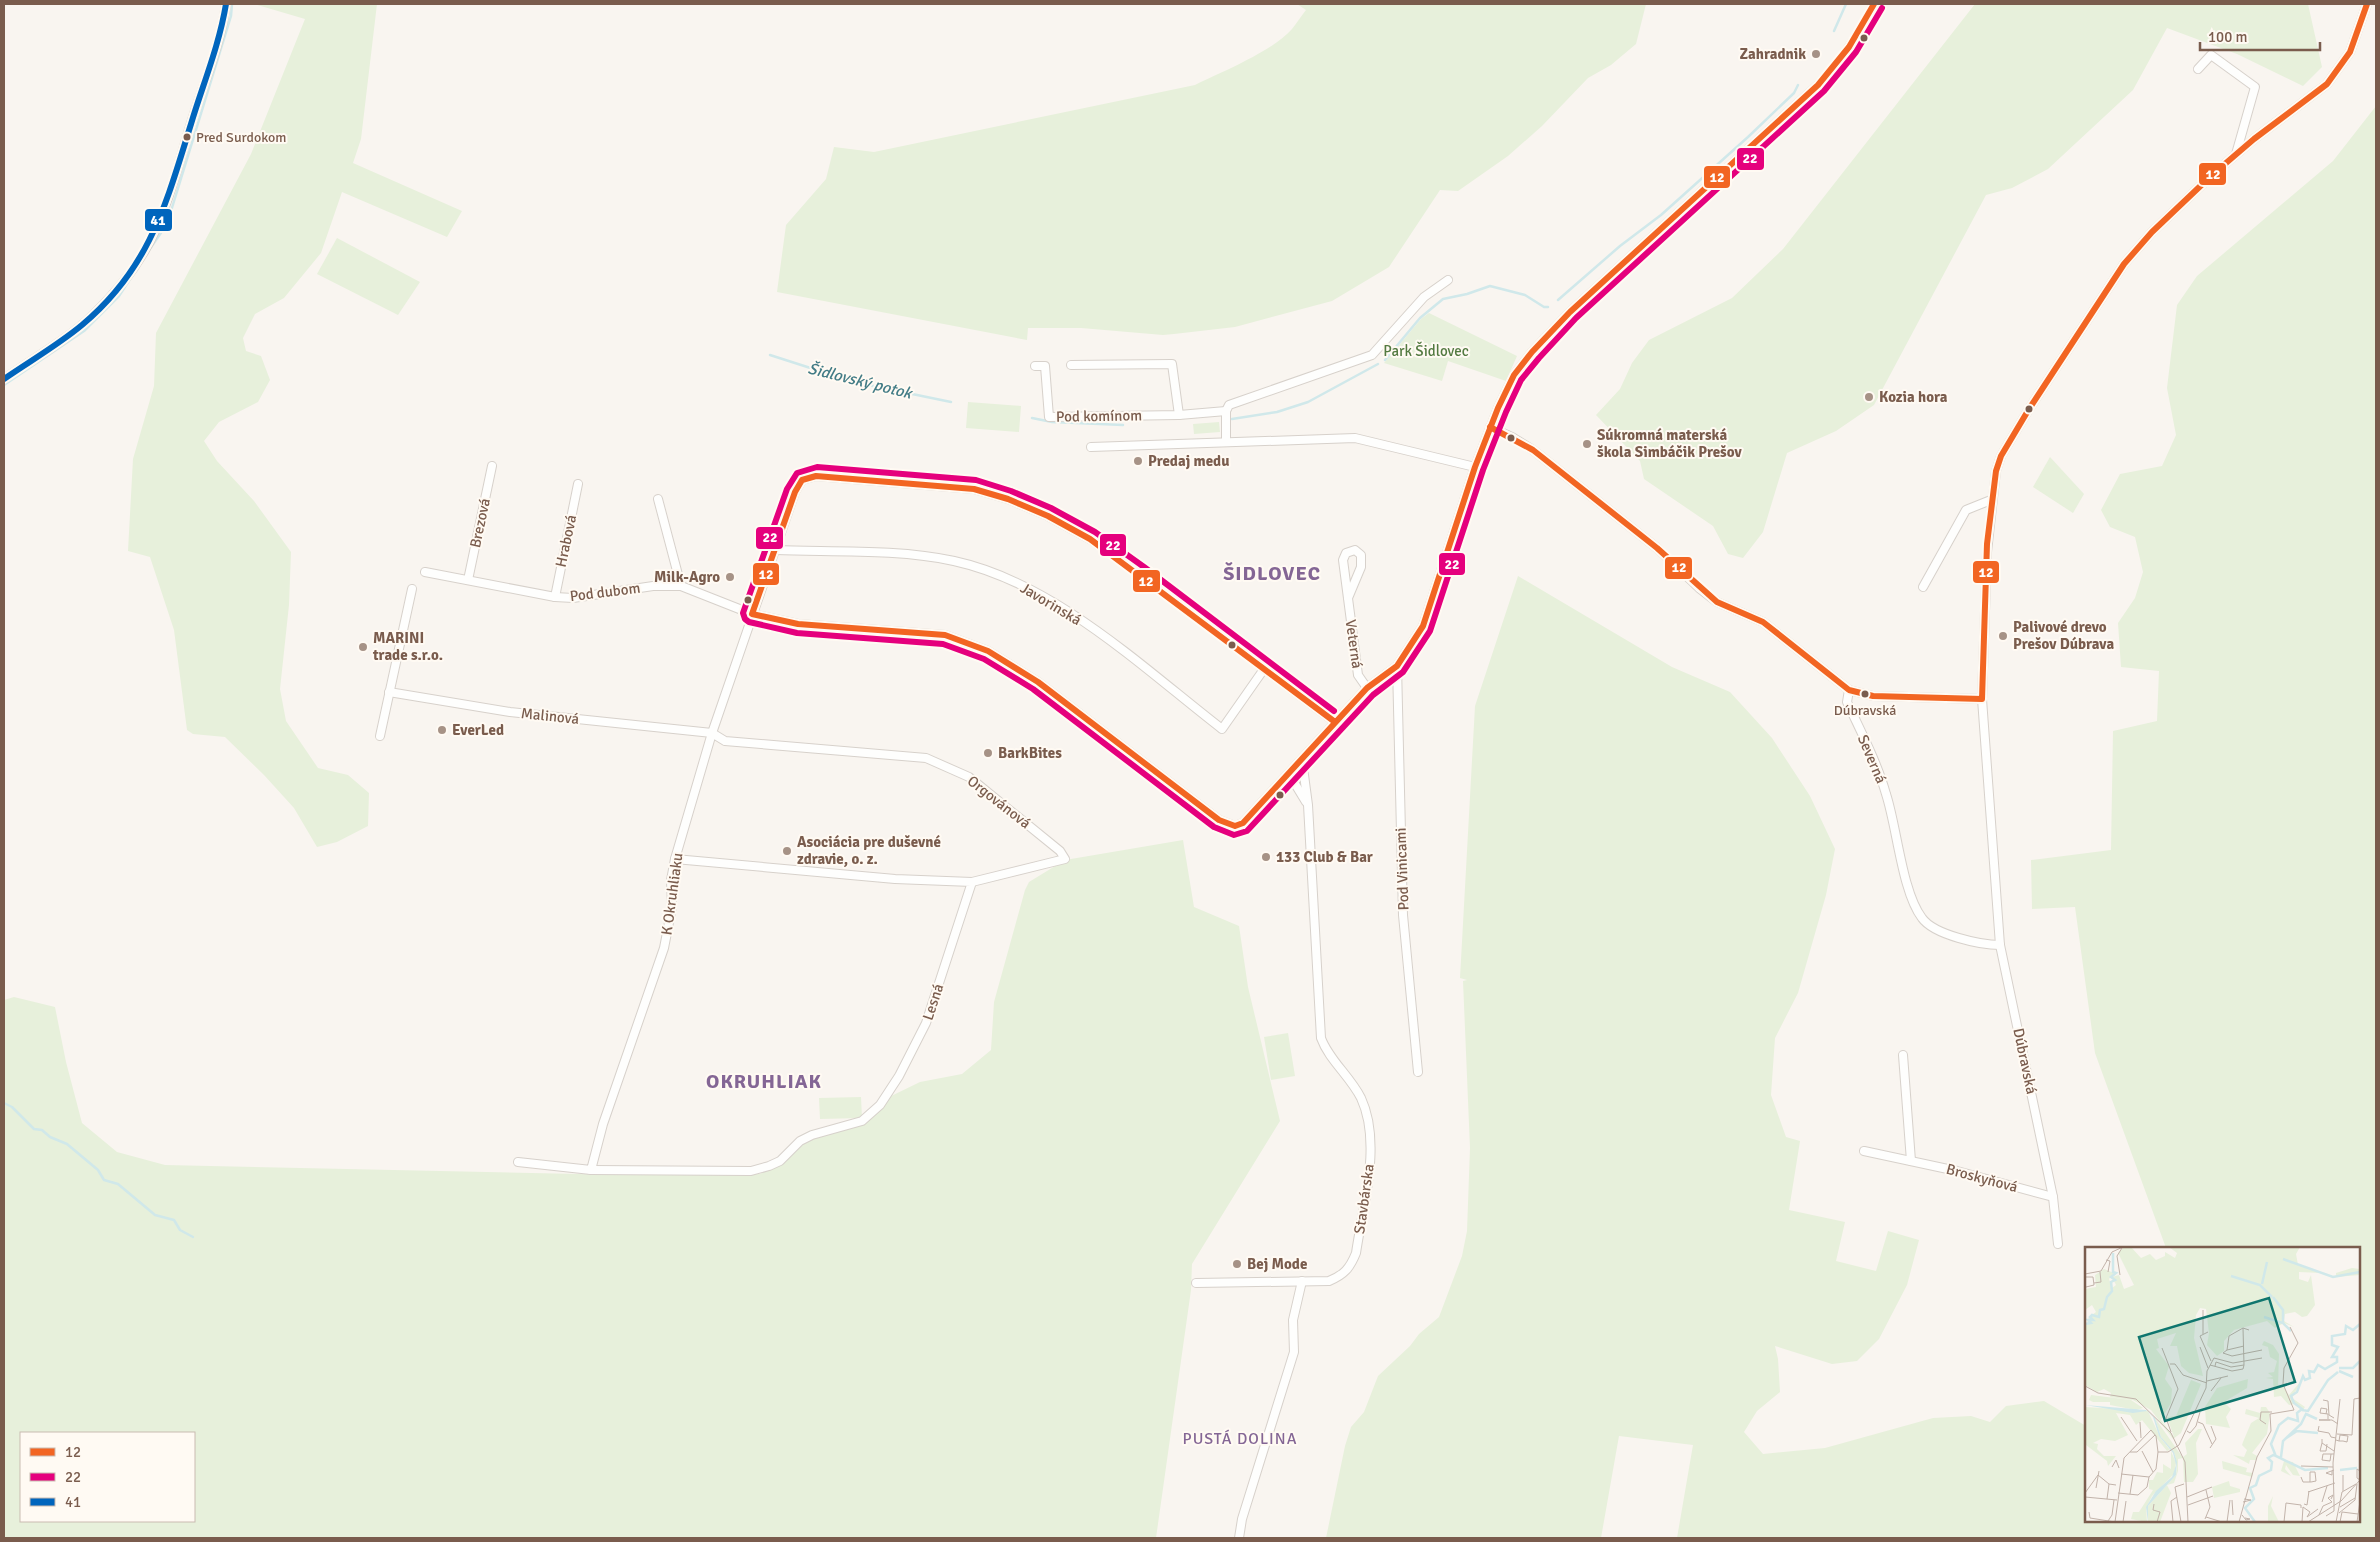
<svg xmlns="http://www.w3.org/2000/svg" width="2380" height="1542" font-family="Signika,sans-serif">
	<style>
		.green { fill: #e7f0db; fill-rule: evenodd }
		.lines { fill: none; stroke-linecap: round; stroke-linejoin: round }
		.stream { stroke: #d0e8ea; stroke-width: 2.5 }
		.minor-casing { stroke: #d7d1cb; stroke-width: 10 }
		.minor { stroke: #fefefd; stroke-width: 8 }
		.bus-1-casing { stroke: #fffaf3; stroke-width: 10 }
		.bus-2-casing { stroke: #fffaf3; stroke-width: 10 }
		.bus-3-casing { stroke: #fffaf3; stroke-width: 10 }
		.bus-1 { stroke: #f26522; stroke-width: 6 }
		.bus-2 { stroke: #e5007d; stroke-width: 6 }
		.bus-3 { stroke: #0065bd; stroke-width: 6 }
		.bus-dot { fill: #7a5c4d; stroke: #fffaf3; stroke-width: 2 }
		.poi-dot { fill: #a69286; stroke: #fffaf3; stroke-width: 2 }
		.labels { text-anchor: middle; stroke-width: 4; stroke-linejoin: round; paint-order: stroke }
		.bus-label { font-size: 14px; fill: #7a5c4d; stroke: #fffaf3; text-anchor: start }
		.poi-label { font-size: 15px; font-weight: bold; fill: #7a5c4d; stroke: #fffaf3; text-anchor: start }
		.park-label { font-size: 15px; fill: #537a41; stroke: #fffaf3 }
		.street-label { font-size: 15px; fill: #7a5c4d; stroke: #fffaf3 }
		.water-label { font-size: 16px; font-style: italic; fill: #437c86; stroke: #fffaf3 }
		.neighbourhood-label { font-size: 16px; letter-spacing: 1px; fill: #846695; stroke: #fffaf3 }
		.district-label { font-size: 20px; font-weight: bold; letter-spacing: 1px; fill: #846695; stroke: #fffaf3 }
		.inset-river { fill: none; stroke: #d0e8ea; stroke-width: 2.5 }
		.inset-road { fill: none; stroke: #c2b3aa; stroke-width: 1 }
		.view { fill: #0f766e; fill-opacity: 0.15; stroke: #0f766e; stroke-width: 2.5 }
		.inset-edge { fill: none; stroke: #7a5c4d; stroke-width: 2.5 }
		.line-badge { stroke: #fffaf3; stroke-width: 2 }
		.badge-label { font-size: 14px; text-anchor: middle; font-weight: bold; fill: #fff }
	</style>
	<rect width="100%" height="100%" fill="#f9f5f0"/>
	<g class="green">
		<path d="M254 4H377L361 139 353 163 462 211 447 237 342 192 321 253 284 298 255 314 243 338 246 351 261 356 270 380 258 402 219 422 204 441 217 461 254 501 291 552 289 605 280 689 286 721 318 768 348 775 369 793 368 826 337 842 317 847 294 808 264 775 225 737 193 734 187 730 174 630 150 557 128 551 133 459 154 386 156 333 251 154 305 19Z"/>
		<path d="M1297 4H1646L1636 44 1611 65 1588 78 1542 126 1508 156 1458 191 1440 190 1389 267 1332 301 1235 327 1174 334 1163 335 1081 328H1028L1027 340 777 292 786 225 826 179 834 147 874 152 1195 85C1222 72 1273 51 1292 29 1297 23 1301 16 1306 10Z"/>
		<path d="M1975 4H2308L2322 67 2303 86 2237 54 2167 28 2133 90 2048 169 2012 188 1986 195 1874 405 1836 431 1787 453 1763 532 1743 558 1728 554 1713 526 1644 479 1640 461 1596 415 1620 389 1632 363 1649 340 1732 298 1783 249Z"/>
		<path d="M2376 106V1538H1677L1693 1445 1619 1436 1601 1538H1326L1345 1446 1351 1427 1364 1412 1378 1376 1410 1346 1419 1334 1439 1317 1462 1256 1467 1231 1470 1148 1463 981 1467 980 1460 978 1475 706 1518 576 1672 667 1730 692 1772 738 1810 796 1835 849 1826 895 1798 993 1775 1038 1771 1095 1786 1137 1800 1141 1789 1210 1845 1222 1836 1261 1876 1271 1888 1231 1919 1240 1907 1285 1879 1339 1857 1361 1832 1364 1775 1346 1778 1359 1780 1392 1757 1411 1744 1432 1763 1454 1825 1448 1933 1418 1971 1416 1990 1422 2006 1406 2044 1401 2086 1426V1521H2359V1248H2166L2095 1053 2075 907 2032 909 2031 860 2111 850 2113 731 2157 721 2159 671 2121 667 2118 623 2135 598 2143 572 2135 537 2110 527 2101 510 2120 474 2162 466 2176 435 2167 388 2177 305 2197 276 2333 161Z"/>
		<path d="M337 238 420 282 398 315 317 274Z"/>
		<path d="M1429 313 1517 356 1506 381 1448 361 1442 381 1384 363 1421 319Z"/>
		<path d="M968 402 1021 406 1019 432 966 428Z"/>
		<path d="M1219 422 1220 432 1194 434 1193 424Z"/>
		<path d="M2050 457 2084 494 2073 513 2033 487Z"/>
		<path d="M1183 840 1194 907 1239 926 1248 987 1280 1121 1192 1264 1191 1290 1156 1538H4V1000L14 997 55 1007 66 1062 82 1123 117 1152 165 1165 626 1175 760 1174 776 1166 812 1137 863 1123 883 1100 920 1082 962 1074 991 1050 994 1002 1025 890 1029 882 1065 860ZM21 1433H194V1521H21Z"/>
		<path d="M1288 1033 1295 1076 1271 1080 1264 1037Z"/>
		<path d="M861 1097 862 1118 820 1119 819 1098Z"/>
	</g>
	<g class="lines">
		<g class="stream">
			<path d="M1834 31 1846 4"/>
			<path d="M145 256 167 224 231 16 232 4"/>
			<path d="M1558 300 1620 246 1661 215 1748 137 1794 93 1798 85"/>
			<path d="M770 355 854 382 951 402"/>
			<path d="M1385 360 1420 318 1443 299 1467 294 1490 286 1525 295 1544 307H1548"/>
			<path d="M4 385 84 331 119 296 134 273"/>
			<path d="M1032 418 1052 422 1123 425"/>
			<path d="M1232 419 1277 412 1308 402 1378 364"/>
			<path d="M4 1103 12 1107 34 1129 42 1130 50 1137 67 1144 98 1170 104 1180 118 1184 155 1215 174 1220 180 1230 193 1237"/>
		</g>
		<defs>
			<g id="minor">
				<path d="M2198 69 2211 55 2255 87 2236 154"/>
				<path d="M1071 365 1172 364 1179 415"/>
				<path d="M1035 366H1045L1049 417 1179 415 1226 411"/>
				<path d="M4 379C34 358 67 340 93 315 118 291 142 260 156 229 172 194 181 154 193 117 205 80 221 42 226 4"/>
				<path d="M1490 427 1512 437 1533 450 1657 548 1699 588 1717 602 1763 622 1849 690 1873 696 1982 699"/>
				<path d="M1226 442V411L1229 405 1372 355 1424 297 1448 280"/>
				<path d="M1091 447 1355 438 1475 467"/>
				<path d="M658 499 681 586"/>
				<path d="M776 550C832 552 900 549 954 561 1055 583 1143 668 1222 729L1264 669"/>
				<path d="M425 572 555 597 573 598 653 586H681L752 614 798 624 945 635 988 651 1038 682 1219 820 1235 826 1243 823 1367 688 1397 666 1423 626 1475 467 1498 408 1514 375 1532 352 1570 312 1818 85C1842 60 1859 35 1874 4"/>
				<path d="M468 580 492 466"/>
				<path d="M1923 587 1966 510 1991 500"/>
				<path d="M555 597 578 484"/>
				<path d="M1348 598 1361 567V555L1355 550 1346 553 1343 560 1358 675 1367 688"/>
				<path d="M1397 666 1403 915 1418 1072"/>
				<path d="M1849 690 1847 702C1861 732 1877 762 1886 794 1897 827 1902 892 1922 918 1934 935 1981 945 2000 945"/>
				<path d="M389 692 510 712 712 733 725 741 926 758 969 777 1060 851 1065 859 972 882"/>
				<path d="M380 736 412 589"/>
				<path d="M1289 774 1306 802"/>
				<path d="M1903 1055 1911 1161"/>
				<path d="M1864 1151 1957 1171 2053 1197"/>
				<path d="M518 1162 591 1170 603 1124 664 948 672 907 671 880 675 859 712 733 795 492 802 480 816 476 974 489 1008 499 1048 516 1090 539 1139 574 1335 722"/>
				<path d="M591 1170 751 1171 769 1166 780 1161 800 1141 812 1135 862 1121 880 1105 899 1076 926 1023 972 882 895 879 675 859"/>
				<path d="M2058 1244 2053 1197 2000 945 1982 699 1987 552 1996 471 2001 456 2029 409 2124 264 2152 232 2212 175 2254 139 2327 84 2350 52 2367 4"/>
				<path d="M1196 1283 1329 1281C1344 1275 1350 1268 1356 1253 1363 1205 1382 1143 1361 1098 1350 1076 1329 1060 1321 1038L1308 805 1302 760"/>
				<path d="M1239 1538 1242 1519 1294 1352 1293 1320 1302 1281"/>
			</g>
		</defs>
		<use href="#minor" class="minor-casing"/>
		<use href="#minor" class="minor"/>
		<defs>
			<g id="bus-1">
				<path d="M1490 427 1533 450 1657 548 1717 602 1763 622 1849 690 1873 696 1982 699 1987 544 1996 471 2001 456 2029 409 2124 264 2152 232 2212 175 2254 139 2327 84 2350 52 2367 4"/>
				<path d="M1335 722 1090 539 1048 516 1008 499 974 489 816 476 802 480 795 492 752 614 798 624 945 635 988 651 1038 682 1219 820 1235 826 1243 823 1367 688 1397 666 1423 626 1475 467 1498 408 1514 375 1532 352 1570 312 1818 85 1849 47 1874 4"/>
			</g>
			<path id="bus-2" d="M1334 711 1144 567 1095 532 1051 508 1011 491 976 480 817 467 797 473 787 489 743 613 745 619 749 622 797 633 943 644 984 659 1033 689 1214 827 1234 835 1247 831 1373 695 1403 672 1430 631 1483 470 1506 412 1521 380 1539 358 1576 318 1824 91 1856 52 1882 8"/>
			<path id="bus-3" d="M4 379C30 361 58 345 82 325 150 268 166 204 191 124 203 84 219 46 226 4"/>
		</defs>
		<use href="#bus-1" class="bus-1-casing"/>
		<use href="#bus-2" class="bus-2-casing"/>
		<use href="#bus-3" class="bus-3-casing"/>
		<use href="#bus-1" class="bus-1"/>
		<use href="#bus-2" class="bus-2"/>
		<use href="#bus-3" class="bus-3"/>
	</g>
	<g class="bus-dot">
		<circle cx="1864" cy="38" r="4.5"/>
		<circle cx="187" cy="137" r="4.5"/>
		<circle cx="2029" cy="409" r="4.5"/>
		<circle cx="1511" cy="438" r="4.5"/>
		<circle cx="748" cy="600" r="4.5"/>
		<circle cx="1232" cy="645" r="4.5"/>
		<circle cx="1865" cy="694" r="4.5"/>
		<circle cx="1280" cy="795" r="4.5"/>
	</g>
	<g class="poi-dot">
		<circle cx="1816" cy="54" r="5"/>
		<circle cx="1869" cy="397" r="5"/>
		<circle cx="1587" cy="444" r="5"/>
		<circle cx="1138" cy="461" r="5"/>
		<circle cx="730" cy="577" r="5"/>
		<circle cx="2003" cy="636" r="5"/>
		<circle cx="363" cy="647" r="5"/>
		<circle cx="442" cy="730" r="5"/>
		<circle cx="988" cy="753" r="5"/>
		<circle cx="787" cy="851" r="5"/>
		<circle cx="1266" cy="857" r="5"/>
		<circle cx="1237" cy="1264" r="5"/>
	</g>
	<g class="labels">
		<g class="bus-label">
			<text x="196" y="142">Pred Surdokom</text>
			<text x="1865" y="715" text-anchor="middle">Dúbravská</text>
		</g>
		<g class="poi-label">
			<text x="1806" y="59" text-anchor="end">Zahradnik</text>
			<text x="1879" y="402">Kozia hora</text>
			<text x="1597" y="440">Súkromná materská<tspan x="1597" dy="17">škola Simbáčik Prešov</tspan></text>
			<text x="1148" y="466">Predaj medu</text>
			<text x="720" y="582" text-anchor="end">Milk-Agro</text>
			<text x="2013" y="632">Palivové drevo<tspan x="2013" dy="17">Prešov Dúbrava</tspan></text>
			<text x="373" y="643">MARINI<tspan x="373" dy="17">trade s.r.o.</tspan></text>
			<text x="452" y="735">EverLed</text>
			<text x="998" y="758">BarkBites</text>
			<text x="797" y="847">Asociácia pre duševné<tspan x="797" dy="17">zdravie, o. z.</tspan></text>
			<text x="1276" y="862">133 Club &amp; Bar</text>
			<text x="1247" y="1269">Bej Mode</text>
		</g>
		<g class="park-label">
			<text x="1426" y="356">Park Šidlovec</text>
		</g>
		<g class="street-label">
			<text transform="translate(1099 416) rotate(-1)" y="5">Pod komínom</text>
			<text transform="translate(480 523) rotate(-78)" y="5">Brezová</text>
			<text transform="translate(566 541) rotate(-78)" y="5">Hrabová</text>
			<text transform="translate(605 592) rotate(-7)" y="5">Pod dubom</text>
			<text transform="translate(1051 604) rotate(31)" y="5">Javorinská</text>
			<text transform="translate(1354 644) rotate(82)" y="5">Veterná</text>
			<text transform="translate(550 716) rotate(6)" y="5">Malinová</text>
			<text transform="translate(1872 759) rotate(67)" y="5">Severná</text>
			<text transform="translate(999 802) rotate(38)" y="5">Orgovánová</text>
			<text transform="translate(1402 869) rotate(-92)" y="5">Pod Vinicami</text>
			<text transform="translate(672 894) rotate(-82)" y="5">K Okruhliaku</text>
			<text transform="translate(933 1002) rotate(-72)" y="5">Lesná</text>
			<text transform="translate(2025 1061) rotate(78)" y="5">Dúbravská</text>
			<text transform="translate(1982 1178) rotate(15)" y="5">Broskyňová</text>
			<text transform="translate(1364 1199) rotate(-82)" y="5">Stavbárska</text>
		</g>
		<g class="water-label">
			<text transform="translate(860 380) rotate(14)" y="6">Šidlovský potok</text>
		</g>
		<g class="neighbourhood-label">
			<text x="1240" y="1444">PUSTÁ DOLINA</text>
		</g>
		<g class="district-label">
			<text x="1272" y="580">ŠIDLOVEC</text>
			<text x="764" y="1088">OKRUHLIAK</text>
		</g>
	</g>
	<g transform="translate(2085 1247)">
		<rect width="275" height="275" fill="#f9f5f0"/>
		<path d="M39 0H46L56 11 65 7 71 13 80 9V5L90 11 92 6 84 0H215L211 7 213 18 236 26 214 25V32L223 35 226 28 230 58 222 69 217 70 210 65 200 67 199 74 209 80 199 76 190 81 182 74 149 83 139 94V104L132 109 122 98 124 86 121 62 115 61 111 68 109 91 118 129 104 126 96 119 92 99H85L91 86 72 92 74 101 71 102 84 119 80 132 87 142 86 156 76 173 89 190 82 170 91 169 106 133 116 137 96 186 88 192 66 163 48 153 25 150 26 146 19 142 12 145 0 138V81L4 70 11 65 7 58 0 63V42L11 40 10 28 19 22 29 26 24 32 27 41 31 38 27 30 34 28 39 42 49 38 33 6ZM267 21 275 22V28L251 30V26ZM179 94 188 98 194 107 193 139H198L204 148 216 134 207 151 220 160 218 163 209 157 204 158 196 149 189 150 188 132 181 131 188 130 183 126 189 125 192 114 185 110 183 100 177 98ZM163 132 162 141 139 155 146 162 141 170 145 181 121 177 120 160 132 141ZM6 148 46 153 58 161 51 163 25 158V155H8L4 153ZM0 160 63 164 75 190 85 203 82 204 57 173 51 178 45 168 31 166 43 188 30 194 16 192 8 196 13 197 12 202 19 209H31L23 219 22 214 1 198ZM176 160H181L185 166 182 187 167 206 172 209 171 213H165L164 217 148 208 159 210 162 203 157 198 158 195 166 176 174 171 160 167 161 162 175 166ZM70 171 98 211 93 212V224L89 236 82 238 86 246 75 275H63V259L91 228 92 221 90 208 76 190ZM113 182H117L111 196 113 227 108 235H99L98 210 102 207 100 196ZM86 204 91 216 89 227 67 249 61 261 62 275 46 272 48 265H54L68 243 64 242V233H68L72 225 78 226V217L86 222ZM137 214 162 221 161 225 168 226 167 230 138 222ZM199 214 208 215 215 229 208 228 201 218 200 222 206 229 196 224ZM144 234 145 239 155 242V245L129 251 127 240ZM188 249 186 259 194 275H183V259Z" fill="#e7f0db"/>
		<path d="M0 158 61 163 70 171 76 190 89 205 92 215 91 228 63 259V275L61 260 71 244 87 230 91 218 88 206 74 189 68 170 62 164 48 166Z" fill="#d0e8ea"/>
		<path class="inset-river" d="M198 12 248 30 275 25M146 29 175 38 187 50M177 37 182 15M188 50 198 63V75M179 70 198 76 206 84M0 77 6 76 3 73H8L5 70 7 68 14 70 15 63 19 62 22 50 27 44 26 35 30 33 26 30 31 26 28 25V6M254 121H268L275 114M254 124 268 130M217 163 223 164 243 133 253 125M200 192 212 184 233 186M189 208 220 223 243 221M196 210 198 194 216 177 221 167 232 172M255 223 272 221M170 275 160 261 169 252 165 241 171 238 174 229 186 223 187 215 183 211 190 207 186 197 194 178 203 171 213 174 212 166 217 162 209 156 206 149 212 145 218 129 220 133 225 131 224 124 229 125 233 118 240 122 252 115V110H247L253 100 247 98V89L260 87 261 79 268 83 275 77"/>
		<path class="inset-road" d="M21 13 25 14 23 25M0 27 16 24 27 5 38 0M35 28 32 9 37 1M0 30H8L9 38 1 40M9 36 16 35 15 25M158 81 144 89 142 103 159 99M123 85 115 89 126 114M118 87V63M115 100 123 121M77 101 93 142 81 171 86 185M142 103 138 106 147 109 177 103M85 117H90L98 128 122 136M125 118 147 124 158 122 159 118M159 118 158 81 164 83M130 119 131 115 146 120 159 118M122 134 143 129M0 139 13 146 51 152 86 186 100 215 103 275M126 144 136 131M238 153 243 154 244 168 249 171M241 167 242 162 236 161 235 166 243 167V172M36 170 52 194M245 173H234H247L253 177M55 175 56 191M113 175 118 177 127 197M181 177 175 173 176 165H187M234 179 233 184 244 186 246 190 251 191M102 184 105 186 111 179 115 165M252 187 267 188 269 152 275 151M237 192V196L249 204M251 193 254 194H258L262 195 263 189 255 188 254 194M237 196 235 204H241L242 197M125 201 131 192 126 179M57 204 68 225M45 205H52L70 188M73 205H83L94 198 121 141 122 124 129 111 148 116 177 111M246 207H238L237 213 245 214 246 207H249M216 219 248 220M27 220 31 213 34 221M247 224V228L241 226 249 223M36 227 64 230M258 228V244M64 230 71 222 73 205 71 189 66 183M216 230 218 235H226L231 234 230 225H225V235M275 233 272 231V222L275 224M11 241 14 224M223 245 250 236M0 246 13 228 24 237M33 246 53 248 62 240 64 230M45 247 48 228M0 250 32 253M102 250 127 240M22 252 24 237 31 238M246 252 248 248 243 251 247 255M147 253 148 268M158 255 166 253 159 252M237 255 242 239M249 256 248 216 255 152M69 257 68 263 75 265 72 275M219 257 222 258 224 244M103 258 128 249M255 260 270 251M4 265 5 271 30 275M254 266 270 253 272 237M157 268 161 273 165 272 160 271M234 268 238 259 247 255M241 269 249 264V256M121 270 137 275M120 272 125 260 121 243M23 274 27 268 29 253M30 275 39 211 66 183M38 275 41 254M88 275 86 254 92 250M96 275 90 240 99 237M142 275 145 253M154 275 172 210 186 184 185 167 209 163 198 137 199 121 213 96 205 80M199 275 201 256 216 258V261M217 275 218 260 225 265 222 270 233 262M223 275 256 254 275 233M251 275 257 245 271 237M255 275 257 265 273 267M272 275 275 254"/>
		<path class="view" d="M184 51 210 135 80 174 54 90Z"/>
		<rect width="275" height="275" class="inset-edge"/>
	</g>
	<g class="line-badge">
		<rect x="1736" y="147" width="29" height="24" rx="5" fill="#e5007d"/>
		<rect x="2198" y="162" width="29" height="24" rx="5" fill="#f26522"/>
		<rect x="1703" y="165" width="28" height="24" rx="5" fill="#f26522"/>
		<rect x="144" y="208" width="29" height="24" rx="5" fill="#0065bd"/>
		<rect x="755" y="526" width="29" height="24" rx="5" fill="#e5007d"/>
		<rect x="1099" y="533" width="28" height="24" rx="5" fill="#e5007d"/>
		<rect x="1438" y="552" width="28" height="24" rx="5" fill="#e5007d"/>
		<rect x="1664" y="556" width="29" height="24" rx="5" fill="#f26522"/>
		<rect x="1972" y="560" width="28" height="24" rx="5" fill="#f26522"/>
		<rect x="752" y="562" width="28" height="24" rx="5" fill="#f26522"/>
		<rect x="1132" y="569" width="29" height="24" rx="5" fill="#f26522"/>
	</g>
	<g class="badge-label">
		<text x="1750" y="163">22</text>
		<text x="2213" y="179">12</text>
		<text x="1717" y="182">12</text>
		<text x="158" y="225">41</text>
		<text x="770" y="542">22</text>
		<text x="1113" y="550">22</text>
		<text x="1452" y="569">22</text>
		<text x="1679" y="572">12</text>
		<text x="1986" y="577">12</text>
		<text x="766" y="579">12</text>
		<text x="1146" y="586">12</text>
	</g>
	<rect width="2380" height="1542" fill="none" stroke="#7a5c4d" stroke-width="10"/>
	<rect x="20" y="1432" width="175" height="90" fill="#fffaf3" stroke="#cabbb1"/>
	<rect x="30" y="1448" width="25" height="8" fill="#f26522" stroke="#cabbb1"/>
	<text x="65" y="1457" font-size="15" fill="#7a5c4d">12</text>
	<rect x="30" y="1473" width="25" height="8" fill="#e5007d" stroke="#cabbb1"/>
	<text x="65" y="1482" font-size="15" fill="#7a5c4d">22</text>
	<rect x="30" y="1498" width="25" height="8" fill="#0065bd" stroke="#cabbb1"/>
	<text x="65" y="1507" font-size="15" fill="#7a5c4d">41</text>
	<path d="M2200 42v8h120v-8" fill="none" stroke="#7a5c4d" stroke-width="2.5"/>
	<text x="2208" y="42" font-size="15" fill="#7a5c4d" stroke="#fffaf3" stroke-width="4" paint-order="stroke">100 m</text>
</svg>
